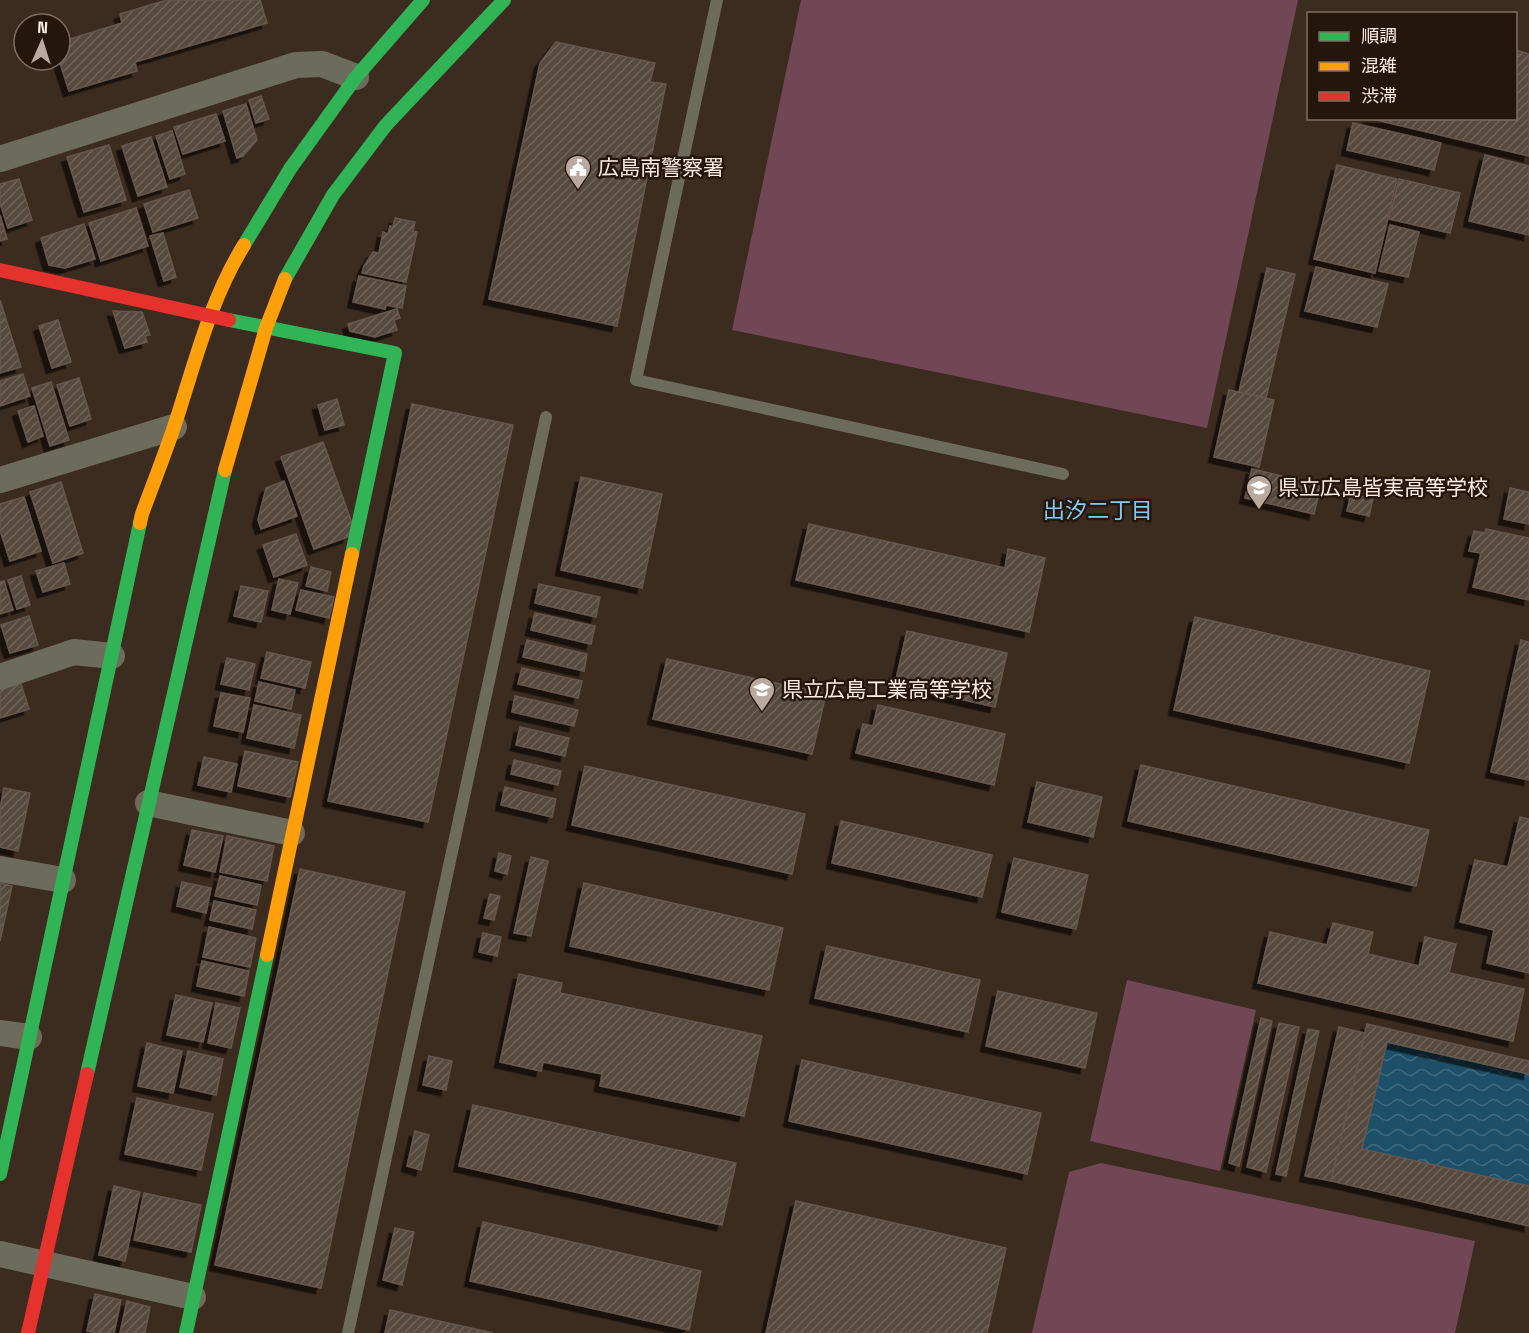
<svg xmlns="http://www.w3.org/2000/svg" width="1529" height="1333" font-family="'Space Grotesk','Noto Sans JP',sans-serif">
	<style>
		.garden { fill: #714755 }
		.water { fill: url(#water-waves) }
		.building { fill: url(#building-hatch); stroke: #66574d; stroke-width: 1.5; filter: url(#shadow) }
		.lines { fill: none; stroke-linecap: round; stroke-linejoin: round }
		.lane { stroke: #6d6c5c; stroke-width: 12 }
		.street { stroke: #6d6c5c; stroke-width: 26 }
		.fast { stroke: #30b455; stroke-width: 14 }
		.slow { stroke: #ff9f0a; stroke-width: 14 }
		.jam { stroke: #e5322d; stroke-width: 14 }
		.labels { text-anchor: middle; stroke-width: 5; stroke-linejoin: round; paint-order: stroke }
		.poi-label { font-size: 21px; fill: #feede2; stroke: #25160c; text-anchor: start }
		.neighbourhood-label { font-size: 22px; fill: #7ecdf9; stroke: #25160c }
	</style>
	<defs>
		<pattern id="water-waves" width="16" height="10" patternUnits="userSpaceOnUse" patternTransform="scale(1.5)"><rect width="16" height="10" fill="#1e4f69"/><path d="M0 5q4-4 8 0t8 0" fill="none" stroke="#40697e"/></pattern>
		<pattern id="building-hatch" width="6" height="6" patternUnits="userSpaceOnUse" patternTransform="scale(1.5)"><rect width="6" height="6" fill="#56483e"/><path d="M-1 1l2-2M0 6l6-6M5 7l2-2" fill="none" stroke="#6f635a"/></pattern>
		<filter id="shadow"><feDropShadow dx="-5.5" dy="5.5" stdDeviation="0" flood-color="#0009"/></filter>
	</defs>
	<rect width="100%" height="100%" fill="#3c2b1f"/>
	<g class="garden">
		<path d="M801 0H1298L1207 428 732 330Z"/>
		<path d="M1127 980 1256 1010 1220 1171 1090 1141Z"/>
		<path d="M1101 1163 1475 1241 1455 1333H1032L1069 1172Z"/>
	</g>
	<path class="water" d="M1387 1042 1529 1074V1186L1362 1149Z"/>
	<g class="building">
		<path d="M167 0H260L267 23 135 62 137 71 69 91 59 60 60 42 122 23 120 14Z"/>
		<path d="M556 42 655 63 650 82 666 84 617 326 489 299 540 63Z"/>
		<path d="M1516 50 1529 54V156L1368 118H1516Z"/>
		<path d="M261 96 269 119 256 123 249 100Z"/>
		<path d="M246 104 257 140 243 156 237 158 223 111Z"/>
		<path d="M216 114 225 141 183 154 174 127Z"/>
		<path d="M1353 123 1441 143 1434 170 1347 150Z"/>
		<path d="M172 131 185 174 170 179 156 136Z"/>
		<path d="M151 137 167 187 138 196 122 146Z"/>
		<path d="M109 145 126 200 84 212 67 157Z"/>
		<path d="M1485 155 1529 166V235L1469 221Z"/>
		<path d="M1337 165 1397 179 1375 273 1314 259Z"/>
		<path d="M19 179 32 220 8 228 0 203V184Z"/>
		<path d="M1399 179 1460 193 1450 233 1389 219Z"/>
		<path d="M189 190 198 218 153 232 144 204Z"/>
		<path d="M136 208 148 246 101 261 89 223Z"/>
		<path d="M0 215 7 239 0 241Z"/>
		<path d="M395 218 415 222 413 231 417 232 406 282 362 273 364 266 373 252 379 253 383 232 388 234 390 226 393 227Z"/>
		<path d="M84 224 95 259 65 268 49 265 41 238Z"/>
		<path d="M1390 225 1419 232 1408 277 1379 271Z"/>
		<path d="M163 233 176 277 164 281 150 236Z"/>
		<path d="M1316 267 1388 284 1377 327 1305 311Z"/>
		<path d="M1267 268 1295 274 1266 398 1239 392Z"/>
		<path d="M359 276 406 286 402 308 386 305 385 309 353 302Z"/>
		<path d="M0 300 21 367 0 373Z"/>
		<path d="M397 309 400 318 394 320 397 330 375 337 350 331 348 324Z"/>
		<path d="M113 311 142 312 150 335 145 336 147 342 125 348Z"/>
		<path d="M58 320 71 362 52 368 39 326Z"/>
		<path d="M23 374 30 396 0 406V381Z"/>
		<path d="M79 378 91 419 70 426 57 385Z"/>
		<path d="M51 382 69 440 50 446 32 388Z"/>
		<path d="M1229 390 1274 400 1259 467 1214 457Z"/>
		<path d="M337 399 344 425 325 430 318 405Z"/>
		<path d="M412 404 513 425 428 822 328 801Z"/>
		<path d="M34 406 43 436 28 442 18 411Z"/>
		<path d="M323 442 352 523 348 537 314 549 281 457Z"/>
		<path d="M1252 469 1321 485 1314 514 1245 498Z"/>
		<path d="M581 477 662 494 642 588 561 570Z"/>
		<path d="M284 481 297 516 261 529 258 520 266 488Z"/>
		<path d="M61 482 83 553 53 563 30 492Z"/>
		<path d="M1510 488 1529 492V524L1504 519Z"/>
		<path d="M1351 494 1373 499 1369 516 1347 511Z"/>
		<path d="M24 497 41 551 10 561 0 530V504Z"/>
		<path d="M809 524 1005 568 1008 549 1045 558 1029 632 796 580Z"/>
		<path d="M1486 529 1529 538V600L1473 587 1481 553 1469 551 1474 531 1485 533Z"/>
		<path d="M296 534 307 565 274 577 263 545Z"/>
		<path d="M64 563 70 584 43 592 36 571Z"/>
		<path d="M311 567 331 572 327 591 306 586Z"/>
		<path d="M21 576 30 605 17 609 8 580Z"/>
		<path d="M279 579 298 583 290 614 272 610Z"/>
		<path d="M4 581 13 610 0 614V582Z"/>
		<path d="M539 584 600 597 596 617 535 603Z"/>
		<path d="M241 586 268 591 261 622 234 616Z"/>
		<path d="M301 590 334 597 329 618 296 610Z"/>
		<path d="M535 613 595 626 591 644 531 630Z"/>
		<path d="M29 616 38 645 10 653 1 625Z"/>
		<path d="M1195 617 1430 671 1409 763 1174 710Z"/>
		<path d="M907 631 1007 653 995 707 895 684Z"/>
		<path d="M527 640 587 654 584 671 523 657Z"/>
		<path d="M1521 640 1529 642V780L1491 772Z"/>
		<path d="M267 652 311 662 305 688 261 678Z"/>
		<path d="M227 658 255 664 249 690 221 684Z"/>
		<path d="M667 659 826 694 812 754 653 719Z"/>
		<path d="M522 668 582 681 578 698 518 684Z"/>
		<path d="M20 681 29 709 0 718V687Z"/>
		<path d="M259 682 295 690 291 709 255 701Z"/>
		<path d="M221 693 250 698 243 732 214 726Z"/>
		<path d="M515 696 578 710 574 726 512 712Z"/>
		<path d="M254 705 301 715 294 748 247 738Z"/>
		<path d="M878 705 1005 734 994 785 856 753 863 724 873 726Z"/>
		<path d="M520 727 569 738 565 756 516 745Z"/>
		<path d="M245 751 298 762 290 797 238 786Z"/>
		<path d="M204 757 237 764 231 792 198 785Z"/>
		<path d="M514 760 561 771 558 785 511 774Z"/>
		<path d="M1141 765 1429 830 1416 886 1128 821Z"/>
		<path d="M585 766 805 814 792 874 572 825Z"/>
		<path d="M1037 782 1102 797 1093 837 1028 822Z"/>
		<path d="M505 787 556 799 552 817 501 805Z"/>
		<path d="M4 788 30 793 18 851 0 847V809Z"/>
		<path d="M1520 817 1529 819V973L1487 963 1494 930 1460 922 1475 860 1508 867Z"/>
		<path d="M841 821 992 855 982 897 832 863Z"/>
		<path d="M192 830 223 836 215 872 184 865Z"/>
		<path d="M227 836 274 846 267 881 220 872Z"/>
		<path d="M499 853 511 856 507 874 495 871Z"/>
		<path d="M531 857 548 861 531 936 514 933Z"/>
		<path d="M1014 858 1088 875 1076 929 1002 912Z"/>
		<path d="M300 869 405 892 321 1288 215 1265Z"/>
		<path d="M220 876 261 885 257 905 215 896Z"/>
		<path d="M182 882 211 888 206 913 177 906Z"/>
		<path d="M0 883 12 886 0 941Z"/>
		<path d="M584 883 783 928 769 990 570 946Z"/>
		<path d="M490 894 500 896 494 920 484 918Z"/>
		<path d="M214 901 256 910 252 929 210 920Z"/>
		<path d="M1333 923 1373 932 1368 954 1419 966 1425 937 1456 944 1449 973 1524 989 1513 1041 1258 983 1270 932 1327 945Z"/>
		<path d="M209 927 256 938 250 967 203 957Z"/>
		<path d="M483 933 501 937 497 956 479 952Z"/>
		<path d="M827 946 980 980 968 1032 815 998Z"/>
		<path d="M202 961 249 971 244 996 197 986Z"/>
		<path d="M519 974 562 983 560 993 762 1036 744 1116 600 1086 602 1074 543 1062 541 1071 500 1062Z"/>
		<path d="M998 991 1097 1013 1085 1068 986 1046Z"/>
		<path d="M176 995 212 1003 203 1042 167 1035Z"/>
		<path d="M216 1003 240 1008 231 1048 208 1043Z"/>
		<path d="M1261 1018 1272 1021 1239 1166 1229 1163Z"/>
		<path d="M1279 1023 1299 1027 1266 1172 1247 1167Z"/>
		<path d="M1367 1024 1529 1061V1074L1387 1042 1362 1149 1529 1186V1226L1331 1181Z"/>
		<path d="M1339 1027 1365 1033 1331 1181 1305 1176Z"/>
		<path d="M1308 1029 1319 1031 1286 1176 1276 1174Z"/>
		<path d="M147 1043 182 1051 173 1093 138 1086Z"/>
		<path d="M188 1051 223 1059 216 1095 180 1087Z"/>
		<path d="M429 1056 452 1061 446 1090 423 1085Z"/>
		<path d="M802 1060 1041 1113 1027 1174 789 1121Z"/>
		<path d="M137 1098 213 1114 201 1170 125 1154Z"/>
		<path d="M473 1105 736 1163 722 1225 459 1166Z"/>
		<path d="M415 1131 429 1135 421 1170 407 1166Z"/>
		<path d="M114 1186 140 1192 125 1261 99 1255Z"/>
		<path d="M144 1193 201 1205 191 1252 134 1240Z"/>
		<path d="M796 1201 1006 1248 987 1333H766Z"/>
		<path d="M483 1222 701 1271 689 1330 470 1281Z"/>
		<path d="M395 1228 414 1232 402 1285 383 1280Z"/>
		<path d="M95 1294 121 1300 114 1333H98L87 1331Z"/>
		<path d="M127 1301 150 1307 145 1333H120Z"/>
		<path d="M390 1310 493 1333H385Z"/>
	</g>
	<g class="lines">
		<g class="lane">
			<path d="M717 0 636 380 1063 474"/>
			<path d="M348 1333 546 417"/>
		</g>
		<g class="street">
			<path d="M0 159 296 65 322 64 356 77"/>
			<path d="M0 480 174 427"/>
			<path d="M0 677 74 652 112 656"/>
			<path d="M148 803 292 833"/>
			<path d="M0 869 63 880"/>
			<path d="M0 1033 29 1037"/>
			<path d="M0 1254 193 1297"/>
		</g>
		<g class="fast">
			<path d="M244 245 290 169 356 77 423 0"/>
			<path d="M285 279 333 195 386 125 504 0"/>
			<path d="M229 320 395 353 352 554"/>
			<path d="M87 1074 225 470"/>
			<path d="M0 1174 140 523"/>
			<path d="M186 1333 267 955"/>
		</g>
		<g class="slow">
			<path d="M225 470 266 328 285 279"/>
			<path d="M140 523 142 514C153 484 165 454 175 424 195 363 210 300 244 245"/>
			<path d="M267 955 352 554"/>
		</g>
		<g class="jam">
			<path d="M0 270 229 320"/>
			<path d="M28 1333 87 1074"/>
		</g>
	</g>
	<defs>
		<symbol id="civic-pin" viewBox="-11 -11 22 30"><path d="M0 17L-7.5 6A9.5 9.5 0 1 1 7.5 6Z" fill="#baa99e" stroke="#25160c"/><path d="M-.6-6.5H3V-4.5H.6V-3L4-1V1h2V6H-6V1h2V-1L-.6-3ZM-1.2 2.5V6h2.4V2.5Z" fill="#fff"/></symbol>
		<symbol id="school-pin" viewBox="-11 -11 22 30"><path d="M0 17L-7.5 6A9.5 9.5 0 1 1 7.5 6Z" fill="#baa99e" stroke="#25160c"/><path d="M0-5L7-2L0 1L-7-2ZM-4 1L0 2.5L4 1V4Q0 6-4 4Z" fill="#fff"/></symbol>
	</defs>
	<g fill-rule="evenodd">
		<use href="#civic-pin" x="563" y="153" width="30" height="40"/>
		<use href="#school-pin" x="1244" y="473" width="30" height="40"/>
		<use href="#school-pin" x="747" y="675" width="30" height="40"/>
	</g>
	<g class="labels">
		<g class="poi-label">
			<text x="598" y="175">広島南警察署</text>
			<text x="1278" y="495">県立広島皆実高等学校</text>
			<text x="782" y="697">県立広島工業高等学校</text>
		</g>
		<g class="neighbourhood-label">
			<text x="1098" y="518">出汐二丁目</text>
		</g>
	</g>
	<rect x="1307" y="12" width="210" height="108" fill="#25160c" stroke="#7c6c62" stroke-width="1.5"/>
	<rect x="1319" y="32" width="30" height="9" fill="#30b455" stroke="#7c6c62" stroke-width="1.5"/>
	<text x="1361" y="42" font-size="18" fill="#feede2">順調</text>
	<rect x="1319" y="62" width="30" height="9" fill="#ff9f0a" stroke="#7c6c62" stroke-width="1.5"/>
	<text x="1361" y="72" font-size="18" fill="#feede2">混雑</text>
	<rect x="1319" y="92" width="30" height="9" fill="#e5322d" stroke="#7c6c62" stroke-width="1.5"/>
	<text x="1361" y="102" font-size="18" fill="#feede2">渋滞</text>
	<g transform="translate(42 42) rotate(3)"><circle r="28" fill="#25160c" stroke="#7c6c62" stroke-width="1.5"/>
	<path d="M0-4.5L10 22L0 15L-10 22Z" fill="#baa99e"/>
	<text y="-9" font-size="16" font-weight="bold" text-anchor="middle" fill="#feede2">N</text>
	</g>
</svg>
